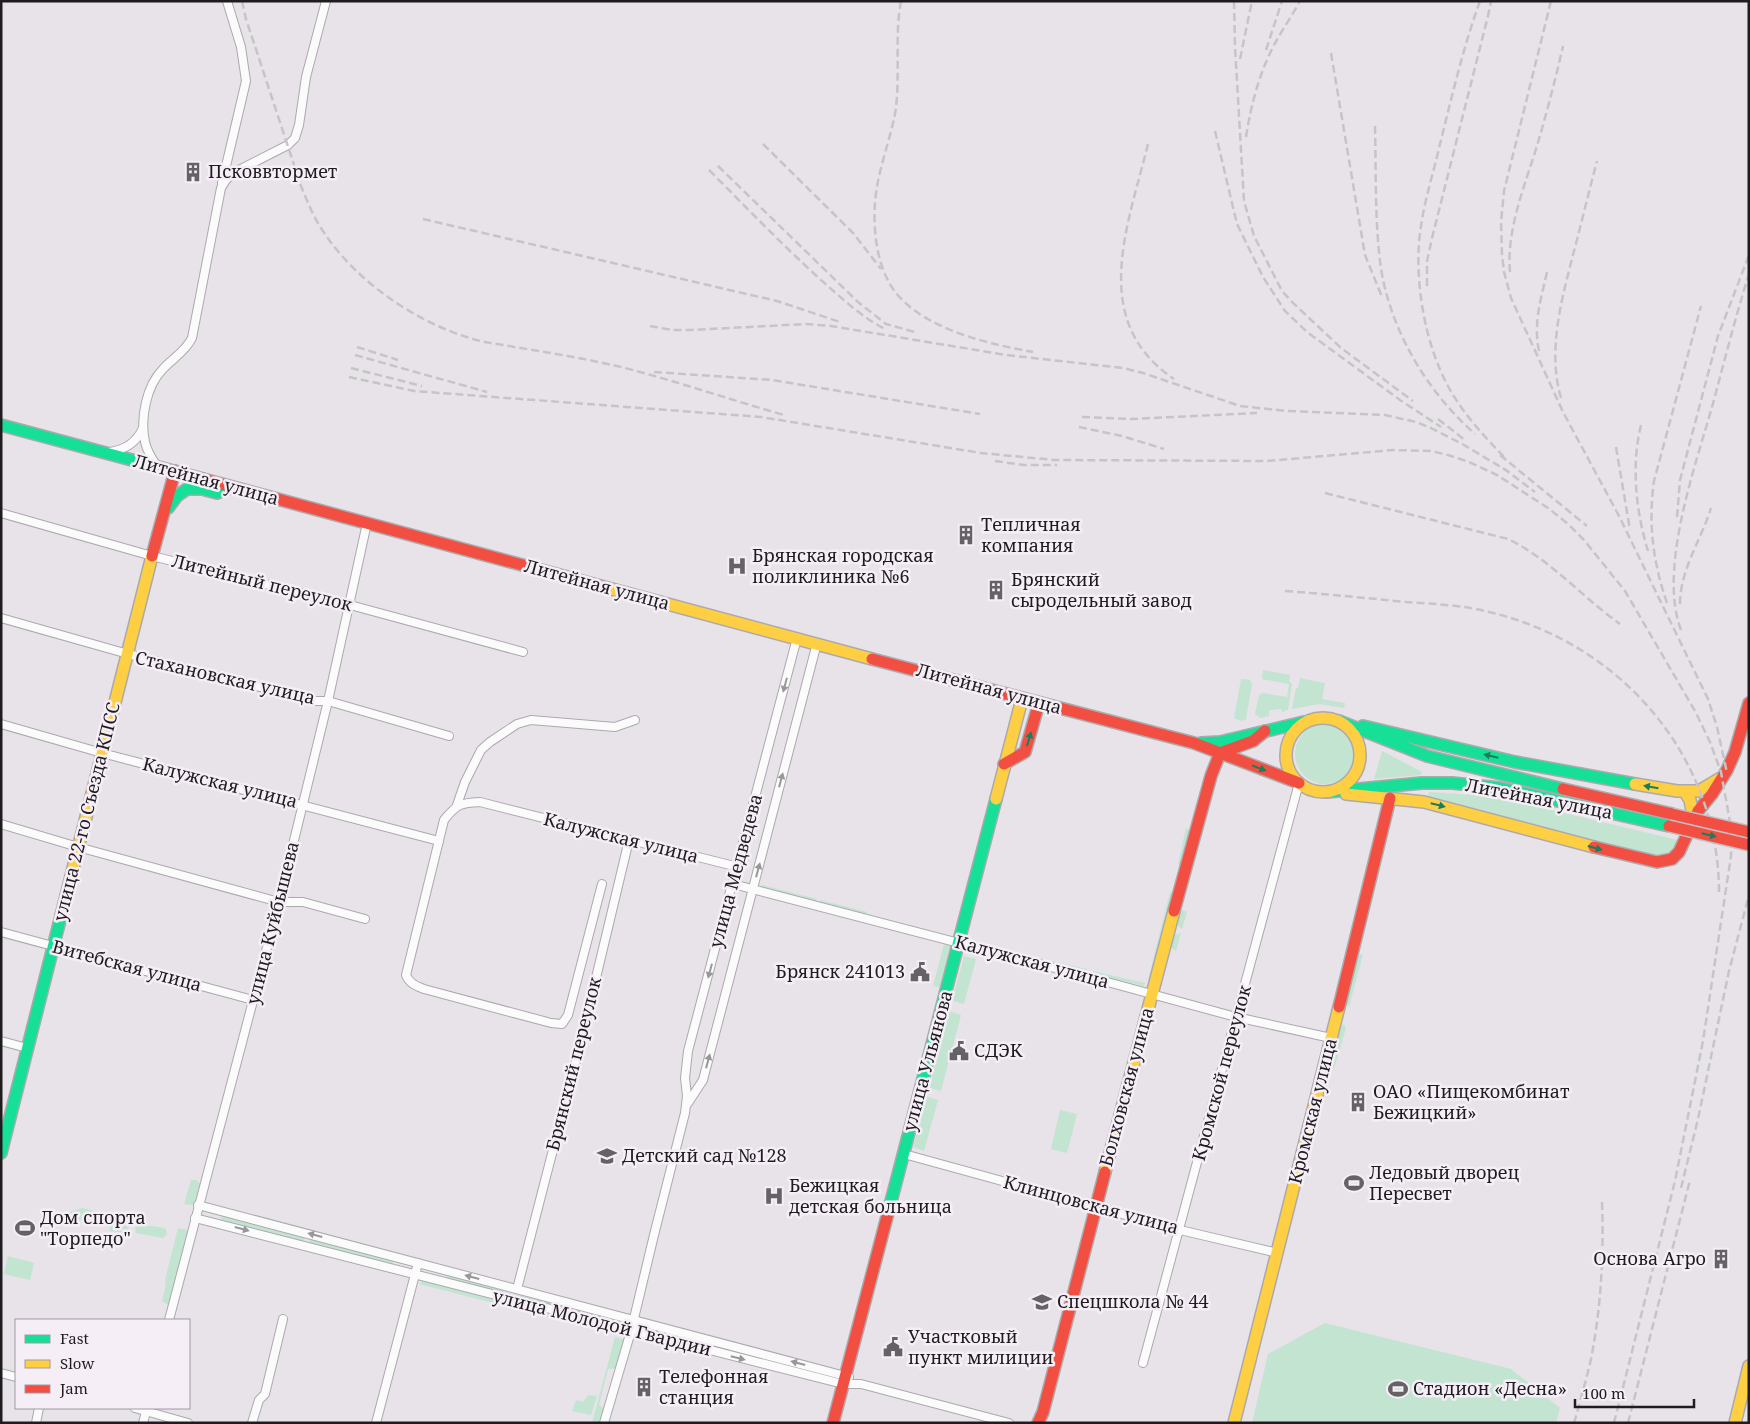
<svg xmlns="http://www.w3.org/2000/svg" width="1750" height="1424" font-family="'Noto Serif',serif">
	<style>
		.green { fill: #c2e4d1 }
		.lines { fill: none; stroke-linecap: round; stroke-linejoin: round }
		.street-casing { stroke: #aca9ad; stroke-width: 10 }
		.fast-casing { stroke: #aca9ad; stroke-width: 14 }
		.slow-casing { stroke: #aca9ad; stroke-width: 14 }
		.jam-casing { stroke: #aca9ad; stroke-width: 14 }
		.street { stroke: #fbfbfc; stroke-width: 8 }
		.fast { stroke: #16e098; stroke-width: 11 }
		.slow { stroke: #ffcf43; stroke-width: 11 }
		.jam { stroke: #f24e42; stroke-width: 11 }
		.rail { stroke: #c6c5c6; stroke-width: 2.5; stroke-dasharray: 8 4; stroke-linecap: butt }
		.jam-bridge-casing { stroke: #c1bfc2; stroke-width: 14; stroke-linecap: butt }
		.jam-bridge { stroke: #f24e42; stroke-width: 11 }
		.oneway { fill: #989799 }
		.oneway2 { fill: #1a7e5c }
		.labels { text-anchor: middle; stroke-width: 5; stroke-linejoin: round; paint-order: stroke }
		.poi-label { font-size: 18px; fill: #1e1c1f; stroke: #f6eef7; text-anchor: start }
		.street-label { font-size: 18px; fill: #1e1c1f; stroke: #f6eef7 }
	</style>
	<rect width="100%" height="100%" fill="#e7e3e8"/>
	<g class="green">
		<path d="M1263 670 1290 675 1289 681 1292 684 1288 710 1282 712 1281 709 1269 710V716L1260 718 1255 714 1259 695 1262 693 1287 697 1289 684 1262 679Z"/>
		<path d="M1300 678 1325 683 1322 699 1345 703 1344 708 1319 704 1292 709 1296 688H1298Z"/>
		<path d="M1241 679 1250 680 1252 684 1246 719 1241 721 1234 718Z"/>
		<circle cx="1325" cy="754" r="30"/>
		<path d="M1382 751 1422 772 1421 775 1374 779Z"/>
		<path d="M1429 792 1474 795 1514 801 1678 840C1671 851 1668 858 1654 856L1428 796Z"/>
		<path d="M1186 828 1192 832 1183 866 1178 864Z"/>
		<path d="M762 885 817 899 815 902 761 889Z"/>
		<path d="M1170 892 1173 894 1152 981 1148 980Z"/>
		<path d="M820 900 867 912 866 916 820 905Z"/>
		<path d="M1179 909 1187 912 1182 929C1174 924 1177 917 1179 909Z"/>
		<path d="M1181 933 1176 951 1171 947V939L1174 935Z"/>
		<path d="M944 944 951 946 940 987 933 986Z"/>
		<path d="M1363 954 1349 1007 1346 1004 1359 955Z"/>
		<path d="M964 956 976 959 964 1004 952 1001Z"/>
		<path d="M1030 956 1087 969V970L1086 971 1031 958Z"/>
		<path d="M1093 971 1145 983 1144 986 1094 974Z"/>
		<path d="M949 1011 961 1015 941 1091 929 1088Z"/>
		<path d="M1344 1024 1346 1028 1334 1069 1332 1063 1341 1026Z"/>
		<path d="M927 1097 938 1100 924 1151 913 1147Z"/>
		<path d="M1060 1110 1077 1114 1067 1153 1051 1149Z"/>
		<path d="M191 1180H196L200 1183 194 1205 184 1204Z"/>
		<path d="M82 1208 127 1219 129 1227 125 1233 109 1231 110 1227 69 1217 70 1212Z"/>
		<path d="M224 1215 304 1236V1240L301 1242 222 1221 220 1217Z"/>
		<path d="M141 1225C149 1226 159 1226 166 1229L167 1234 163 1238 136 1233 135 1227Z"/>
		<path d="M178 1228 188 1230 171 1299 168 1305 162 1301 166 1285 165 1280Z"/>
		<path d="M313 1238 392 1259 393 1263 392 1265 311 1245 309 1241Z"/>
		<path d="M8 1256 34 1263 30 1280 4 1274Z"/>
		<path d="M450 1275 503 1288 504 1291 501 1294 447 1281V1276Z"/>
		<path d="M423 1280H427L596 1324 599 1330 419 1284Z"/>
		<path d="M520 1294 602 1315 601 1319 519 1298Z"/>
		<path d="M1325 1323 1511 1369 1560 1408 1556 1423H1252L1268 1354Z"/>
		<path d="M644 1326 687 1338 686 1340 644 1331Z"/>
		<path d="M615 1337 625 1340 617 1368 608 1369 599 1405 604 1409 602 1420 599 1423H592Z"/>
		<path d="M700 1341 763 1358 762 1361 700 1345Z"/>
		<path d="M588 1395 597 1396 591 1415 572 1411 576 1400 583 1402Z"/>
	</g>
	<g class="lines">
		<defs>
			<g id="street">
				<path d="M222 183 246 81 241 47 227 1"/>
				<path d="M110 452C126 449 136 443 143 428"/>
				<path d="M157 466C152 459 147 451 145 442 140 419 146 386 163 369 173 358 185 352 192 338L221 188 226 180 233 173 288 145 295 138 299 125 306 77 326 1"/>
				<path d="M1 513 152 556 350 605 523 652"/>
				<path d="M1 618 128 654 316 701H328L449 736"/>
				<path d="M1 724 102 753 439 841"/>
				<path d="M457 805 465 782 481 750 490 742 517 724 531 720 615 727 635 720"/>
				<path d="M1 824 78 847 279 902H303L365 919"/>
				<path d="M602 884 568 1015 562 1024 551 1023 424 989C416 986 409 983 406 975L444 820C457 804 460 803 480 802L738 867"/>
				<path d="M733 884 1089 977 1236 1017 1331 1038"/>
				<path d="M1 932 253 1000"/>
				<path d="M1 1041 27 1048"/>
				<path d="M688 1103 703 1080 817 643"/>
				<path d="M904 1154 1180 1230 1278 1253"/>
				<path d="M198 1205 849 1377"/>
				<path d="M195 1218 843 1384H861L1009 1423"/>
				<path d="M517 1289 578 1053 629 840"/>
				<path d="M169 1320 279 902 328 701 367 523"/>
				<path d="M1143 1363 1299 783"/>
				<path d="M1 1373 16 1377"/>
				<path d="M135 1408 188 1423"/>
				<path d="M36 1423 39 1408"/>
				<path d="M143 1423 147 1408"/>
				<path d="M252 1423 259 1400 265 1394 283 1319"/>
				<path d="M376 1423 418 1263"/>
				<path d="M604 1423 631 1331 654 1235 685 1113 687 1096 685 1078 688 1051 797 638"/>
			</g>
			<g id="fast">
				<path d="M1 425 203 479"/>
				<path d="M168 508 177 496 187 489H202L217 493 232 487"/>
				<path d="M1339 721 1427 756 1563 789"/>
				<path d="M1363 726 1515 762 1635 784"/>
				<path d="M1201 743 1220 742 1304 722"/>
				<path d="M1327 792 1422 783H1452L1500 788 1669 826"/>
				<path d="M1 1153 61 916"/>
				<path d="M888 1213 996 799"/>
			</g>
			<g id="slow">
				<path d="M526 566 872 659"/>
				<circle cx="1323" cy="755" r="37"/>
				<path d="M1635 784 1677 791H1699L1719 779"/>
				<path d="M1685 792 1690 800 1694 821"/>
				<path d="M1346 794 1424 802 1594 847"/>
				<path d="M996 799 1022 699"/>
				<path d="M61 916 152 556"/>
				<path d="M1105 1172 1174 911"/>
				<path d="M1234 1423 1339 1007"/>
				<path d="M1735 1423 1749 1366"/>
			</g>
			<g id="jam">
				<path d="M203 479 526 566"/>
				<path d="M152 556 175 471"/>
				<path d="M872 659 1194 743 1299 783"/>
				<path d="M1004 764 1025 752 1039 703"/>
				<path d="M1563 789 1672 814"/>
				<path d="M1594 847 1657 862 1672 859 1679 852 1698 811 1712 794 1727 770 1735 752 1749 703"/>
				<path d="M1174 911 1211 776 1220 753 1253 741 1265 731"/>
				<path d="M1339 1007 1390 798"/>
				<path d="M833 1423 888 1213"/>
				<path d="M1038 1423 1043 1412 1105 1172"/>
			</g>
		</defs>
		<use href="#street" class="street-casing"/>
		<use href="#fast" class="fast-casing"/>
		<use href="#slow" class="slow-casing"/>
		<use href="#jam" class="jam-casing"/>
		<use href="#street" class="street"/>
		<use href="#fast" class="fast"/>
		<use href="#slow" class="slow"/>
		<use href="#jam" class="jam"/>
		<g class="rail">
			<path d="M242 1 246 19 301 186C308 203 314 219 325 234 357 282 417 323 473 339 486 343 500 344 514 347 551 353 588 359 625 368 679 382 731 400 784 415"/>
			<path d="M901 1C894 39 901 77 895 114 889 144 877 173 875 203 873 232 877 269 896 293 926 330 989 344 1033 352"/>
			<path d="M1234 1 1235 47 1244 201 1254 236 1282 291 1291 301 1341 348 1413 401"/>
			<path d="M1480 1C1463 48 1452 96 1440 144 1434 171 1425 198 1421 226 1413 276 1424 343 1449 388 1464 415 1485 437 1506 459"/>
			<path d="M1551 1 1504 191 1501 222 1502 255 1504 272 1511 298 1563 412 1619 516 1708 699 1717 727 1727 773"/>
			<path d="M1266 50 1282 1"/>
			<path d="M1331 53 1365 255 1382 297"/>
			<path d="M1240 59 1252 1"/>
			<path d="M1375 126C1376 168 1375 211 1379 252 1385 322 1424 389 1475 434"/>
			<path d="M1215 131 1237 224 1263 277 1285 311 1307 332 1400 400 1441 427"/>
			<path d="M1246 137C1251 105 1259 74 1274 45 1282 30 1292 16 1300 1"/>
			<path d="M763 144 853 233 881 269"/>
			<path d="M1148 144C1128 226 1088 321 1174 379"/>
			<path d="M718 166 858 302 886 324 918 333"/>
			<path d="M709 170C749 210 788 251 830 288 847 303 865 319 885 329"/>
			<path d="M423 219 751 295 777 301 840 322"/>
			<path d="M1510 272C1506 227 1527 181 1539 139 1548 108 1556 77 1563 46"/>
			<path d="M1427 286V261L1433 234 1488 16 1491 1"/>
			<path d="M650 326 672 330H691L806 324 831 326 1006 355 1123 368 1143 373 1240 406 1287 411 1385 415 1416 422 1431 428 1464 445 1509 472"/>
			<path d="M357 347 398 360"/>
			<path d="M1539 351C1533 324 1541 299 1547 272"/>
			<path d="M355 355 487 392"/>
			<path d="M351 368 422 386"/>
			<path d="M654 372 772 380 980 414"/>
			<path d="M349 377 414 391 761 417 981 453 1054 460 1267 461 1393 450 1431 451 1448 455 1469 462 1497 475 1548 508 1568 524 1584 540 1625 591 1695 711 1710 742 1721 772 1732 833"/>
			<path d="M1561 398C1547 350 1562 298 1574 251 1582 221 1589 191 1597 161"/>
			<path d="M1082 417 1131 419 1257 413"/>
			<path d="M1438 419 1465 440"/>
			<path d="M1641 425C1631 466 1636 512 1648 551"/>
			<path d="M1079 427 1122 436 1164 449"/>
			<path d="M1616 447 1630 530"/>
			<path d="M1500 455 1587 526"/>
			<path d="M995 461 1024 465H1057"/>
			<path d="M1503 468 1535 492"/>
			<path d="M1325 493 1508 539C1551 560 1582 597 1620 624"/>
			<path d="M1677 517 1680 480 1718 336 1749 255"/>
			<path d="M1285 591C1326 594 1366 598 1406 602 1434 604 1462 605 1489 612 1621 643 1720 757 1719 895"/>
			<path d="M1667 603C1653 562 1648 524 1654 481L1701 306"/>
			<path d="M1680 604C1680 570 1701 540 1711 508"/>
			<path d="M1681 630C1658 570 1695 467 1712 407 1724 363 1735 318 1749 274"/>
			<path d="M1681 1188 1698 1119 1729 971 1749 895"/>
			<path d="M1574 1423C1580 1402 1586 1381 1591 1359 1601 1308 1604 1255 1602 1202"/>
			<path d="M1614 1423 1675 1181 1703 1041 1731 856 1732 828"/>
			<path d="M1628 1423 1690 1180"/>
		</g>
		<defs>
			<g id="jam-bridge">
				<path d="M1672 814 1749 832"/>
				<path d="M1669 826 1749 845"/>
			</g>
		</defs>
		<use href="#jam-bridge" class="jam-bridge-casing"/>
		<use href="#jam-bridge" class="jam-bridge"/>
	</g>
	<defs><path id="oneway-solid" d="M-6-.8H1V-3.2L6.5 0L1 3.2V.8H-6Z" transform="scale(1.25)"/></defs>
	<g class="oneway">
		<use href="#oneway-solid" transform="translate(785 685) rotate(105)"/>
		<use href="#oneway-solid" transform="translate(781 780) rotate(-75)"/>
		<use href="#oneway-solid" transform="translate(758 870) rotate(-75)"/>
		<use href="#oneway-solid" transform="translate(710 971) rotate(105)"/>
		<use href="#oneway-solid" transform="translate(708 1061) rotate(-75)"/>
		<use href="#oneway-solid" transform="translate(242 1229) rotate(15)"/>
		<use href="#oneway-solid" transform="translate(315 1235) rotate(-165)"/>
		<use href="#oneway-solid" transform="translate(472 1277) rotate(-165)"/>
		<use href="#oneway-solid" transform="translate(738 1358) rotate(14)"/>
		<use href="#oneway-solid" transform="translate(798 1363) rotate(-165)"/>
	</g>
	<g class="oneway2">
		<use href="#oneway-solid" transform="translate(1029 739) rotate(-73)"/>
		<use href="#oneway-solid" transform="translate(1491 756) rotate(-167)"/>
		<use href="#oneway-solid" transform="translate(1259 768) rotate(21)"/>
		<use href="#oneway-solid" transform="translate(1651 787) rotate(-170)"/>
		<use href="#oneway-solid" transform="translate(1438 805) rotate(14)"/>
		<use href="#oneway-solid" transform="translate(1709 835) rotate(13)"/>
		<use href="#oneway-solid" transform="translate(1595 848) rotate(15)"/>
	</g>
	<defs>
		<symbol id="building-bare" viewBox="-9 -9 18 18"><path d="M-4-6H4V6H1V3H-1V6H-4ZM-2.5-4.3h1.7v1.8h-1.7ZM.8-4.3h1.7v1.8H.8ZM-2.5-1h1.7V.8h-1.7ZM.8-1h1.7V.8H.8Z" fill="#646265" stroke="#f6eef7" stroke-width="2.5" paint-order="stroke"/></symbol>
		<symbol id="hospital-bare" viewBox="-9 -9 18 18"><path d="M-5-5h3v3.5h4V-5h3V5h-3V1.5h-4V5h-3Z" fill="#646265" stroke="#f6eef7" stroke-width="2.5" paint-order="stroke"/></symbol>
		<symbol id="civic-bare" viewBox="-9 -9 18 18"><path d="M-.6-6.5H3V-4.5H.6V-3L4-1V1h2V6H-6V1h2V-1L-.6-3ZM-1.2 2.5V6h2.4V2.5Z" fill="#646265" stroke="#f6eef7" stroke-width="2.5" paint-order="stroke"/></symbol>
		<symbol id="school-bare" viewBox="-9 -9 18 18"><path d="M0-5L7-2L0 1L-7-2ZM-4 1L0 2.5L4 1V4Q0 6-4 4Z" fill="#646265" stroke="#f6eef7" stroke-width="2.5" paint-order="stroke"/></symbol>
		<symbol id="stadium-bare" viewBox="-9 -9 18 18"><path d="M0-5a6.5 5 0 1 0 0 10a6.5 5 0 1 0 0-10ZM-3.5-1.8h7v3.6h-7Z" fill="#646265" stroke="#f6eef7" stroke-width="2.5" paint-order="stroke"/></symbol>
	</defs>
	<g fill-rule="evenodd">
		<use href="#building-bare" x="179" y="158" width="28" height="28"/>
		<use href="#building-bare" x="952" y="521" width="28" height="28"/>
		<use href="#hospital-bare" x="723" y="552" width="28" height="28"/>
		<use href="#building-bare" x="982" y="576" width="28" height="28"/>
		<use href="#civic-bare" x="906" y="958" width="28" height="28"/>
		<use href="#civic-bare" x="945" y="1037" width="28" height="28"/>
		<use href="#building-bare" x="1344" y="1088" width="28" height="28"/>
		<use href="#school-bare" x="593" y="1142" width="28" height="28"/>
		<use href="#stadium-bare" x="1340" y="1169" width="28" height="28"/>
		<use href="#hospital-bare" x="760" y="1182" width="28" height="28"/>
		<use href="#stadium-bare" x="11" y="1214" width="28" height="28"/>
		<use href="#building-bare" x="1707" y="1245" width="28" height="28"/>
		<use href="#school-bare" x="1028" y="1288" width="28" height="28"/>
		<use href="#civic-bare" x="879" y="1333" width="28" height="28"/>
		<use href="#building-bare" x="630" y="1373" width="28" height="28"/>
		<use href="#stadium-bare" x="1384" y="1375" width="28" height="28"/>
	</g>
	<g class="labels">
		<g class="poi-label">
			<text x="208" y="178">Псковвтормет</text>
			<text x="981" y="531">Тепличная<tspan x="981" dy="21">компания</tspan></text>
			<text x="752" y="562">Брянская городская<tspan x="752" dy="21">поликлиника №6</tspan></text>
			<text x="1011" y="586">Брянский<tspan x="1011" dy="21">сыродельный завод</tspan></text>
			<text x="905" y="978" text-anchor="end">Брянск 241013</text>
			<text x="974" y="1057">СДЭК</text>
			<text x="1373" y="1098">ОАО «Пищекомбинат<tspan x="1373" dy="21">Бежицкий»</tspan></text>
			<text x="622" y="1162">Детский сад №128</text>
			<text x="1369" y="1179">Ледовый дворец<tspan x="1369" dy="21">Пересвет</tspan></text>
			<text x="789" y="1192">Бежицкая<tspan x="789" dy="21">детская больница</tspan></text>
			<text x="40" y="1224">Дом спорта<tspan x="40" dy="21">"Торпедо"</tspan></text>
			<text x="1706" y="1265" text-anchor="end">Основа Агро</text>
			<text x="1057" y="1308">Спецшкола № 44</text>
			<text x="908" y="1343">Участковый<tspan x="908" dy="21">пункт милиции</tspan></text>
			<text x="659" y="1383">Телефонная<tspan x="659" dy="21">станция</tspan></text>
			<text x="1413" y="1395">Стадион «Десна»</text>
		</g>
		<g class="street-label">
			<text transform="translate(206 480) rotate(15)" y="6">Литейная улица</text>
			<text transform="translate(262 583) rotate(14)" y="6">Литейный переулок</text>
			<text transform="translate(597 585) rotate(15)" y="6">Литейная улица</text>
			<text transform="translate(225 678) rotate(13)" y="6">Стахановская улица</text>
			<text transform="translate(989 689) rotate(15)" y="6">Литейная улица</text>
			<text transform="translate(220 783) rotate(14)" y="6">Калужская улица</text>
			<text transform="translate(1539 799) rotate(11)" y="6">Литейная улица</text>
			<text transform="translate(87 812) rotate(-76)" y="6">улица 22-го Съезда КПСС</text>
			<text transform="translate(621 838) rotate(14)" y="6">Калужская улица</text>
			<text transform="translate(736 871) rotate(-75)" y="6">улица Медведева</text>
			<text transform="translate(273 923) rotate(-76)" y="6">улица Куйбышева</text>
			<text transform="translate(1032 962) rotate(15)" y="6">Калужская улица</text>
			<text transform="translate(127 966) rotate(15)" y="6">Витебская улица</text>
			<text transform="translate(928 1061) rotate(-75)" y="6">улица Ульянова</text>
			<text transform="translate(574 1064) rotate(-76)" y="6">Брянский переулок</text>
			<text transform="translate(1222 1073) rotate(-75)" y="6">Кромской переулок</text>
			<text transform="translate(1127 1087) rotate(-75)" y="6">Болховская улица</text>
			<text transform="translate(1313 1111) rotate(-76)" y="6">Кромская улица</text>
			<text transform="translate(1091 1205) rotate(15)" y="6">Клинцовская улица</text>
			<text transform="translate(602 1323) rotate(14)" y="6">улица Молодой Гвардии</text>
		</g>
	</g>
	<rect width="1750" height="1424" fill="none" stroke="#1e1c1f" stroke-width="5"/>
	<rect x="15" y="1319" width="175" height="90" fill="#f6eef7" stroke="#a09aa1"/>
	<rect x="25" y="1335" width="25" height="8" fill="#16e098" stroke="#a09aa1"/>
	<text x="60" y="1344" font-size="15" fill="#1e1c1f">Fast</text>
	<rect x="25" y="1360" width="25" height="8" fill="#ffcf43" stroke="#a09aa1"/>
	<text x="60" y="1369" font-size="15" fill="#1e1c1f">Slow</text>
	<rect x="25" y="1385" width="25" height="8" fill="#f24e42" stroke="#a09aa1"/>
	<text x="60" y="1394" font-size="15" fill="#1e1c1f">Jam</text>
	<path d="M1575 1399v8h119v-8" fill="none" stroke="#1e1c1f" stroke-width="2.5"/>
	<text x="1582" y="1399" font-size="15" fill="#1e1c1f" stroke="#f6eef7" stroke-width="4" paint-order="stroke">100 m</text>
</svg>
